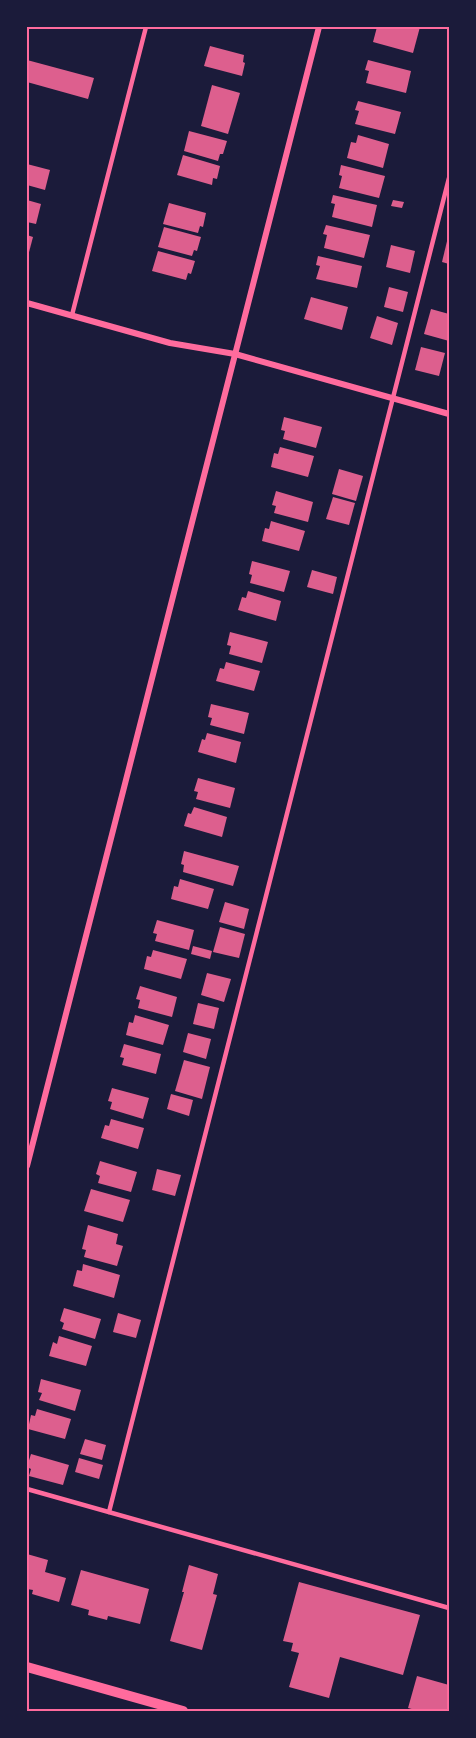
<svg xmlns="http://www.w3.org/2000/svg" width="476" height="1738" font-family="'IBM Plex Sans',sans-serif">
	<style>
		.building { fill: #dd5f8e }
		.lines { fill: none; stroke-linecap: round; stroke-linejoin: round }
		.service { stroke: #ff6b9d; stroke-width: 4.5 }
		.minor { stroke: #ff6b9d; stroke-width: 6 }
		.tertiary { stroke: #ff6b9d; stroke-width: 10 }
		.neatline { fill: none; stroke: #ff6b9d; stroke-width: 2 }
	</style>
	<rect width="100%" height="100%" fill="#1b1b3a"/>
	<g class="building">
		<path d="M377 27H420L413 53 373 42Z"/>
		<path d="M210 46 244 55 243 62 245 63 242 76 204 66Z"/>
		<path d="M27 60 94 78 88 99 27 82Z"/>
		<path d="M368 60 411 71 406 93 366 83 369 71 365 70Z"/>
		<path d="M212 85 240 93 228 134 201 126Z"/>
		<path d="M358 101 401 112 395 134 355 124 359 111 355 110Z"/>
		<path d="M189 131 227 141 223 154H220L218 161 184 151Z"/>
		<path d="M358 135 389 144 383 168 347 158 351 142 356 143Z"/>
		<path d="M183 155 220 166 217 179 213 178 212 185 177 175Z"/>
		<path d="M27 164 50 170 45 190 27 185Z"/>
		<path d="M341 165 385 176 379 198 339 188 342 176 339 175Z"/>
		<path d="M333 195 377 205 372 227 332 217 335 204 331 203Z"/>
		<path d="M27 200 41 204 36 224 27 222Z"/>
		<path d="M393 200 404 202 402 208 391 206Z"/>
		<path d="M169 203 206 213 203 227 200 226 198 233 163 224Z"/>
		<path d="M326 225 370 235 364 258 324 248 327 235 323 234Z"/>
		<path d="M164 227 201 237 197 251 194 250 192 256 158 247Z"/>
		<path d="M27 235 33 237 28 256H27Z"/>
		<path d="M448 237H449V264L442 262Z"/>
		<path d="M391 245 415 251 410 273 386 267Z"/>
		<path d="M158 251 195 261 191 274 188 273 186 280 152 271Z"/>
		<path d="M318 256 362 266 357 288 316 279 320 266 316 265Z"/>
		<path d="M389 287 408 292 403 312 384 307Z"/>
		<path d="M311 297 348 307 342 330 304 319Z"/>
		<path d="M431 309 449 314V341L424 334Z"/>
		<path d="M377 316 398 323 392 345 370 338Z"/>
		<path d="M421 347 445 353 439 376 415 370Z"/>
		<path d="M284 417 322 427 316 448 283 439 285 431 281 430Z"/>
		<path d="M280 447 314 456 308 477 271 467 274 453 278 454Z"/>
		<path d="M339 469 363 476 356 501 332 494Z"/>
		<path d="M276 491 313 502 308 522 274 513 276 506 272 505Z"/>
		<path d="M333 497 355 503 349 525 326 519Z"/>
		<path d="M271 521 305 531 299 551 262 541 265 528 269 529Z"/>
		<path d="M252 561 290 571 284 592 250 583 252 575 249 574Z"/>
		<path d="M312 570 337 577 333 594 307 587Z"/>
		<path d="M248 591 281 601 276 621 238 610 242 597 246 598Z"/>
		<path d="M230 632 268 642 262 663 229 654 231 646 227 645Z"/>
		<path d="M226 662 260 671 254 691 216 681 220 668 224 669Z"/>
		<path d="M211 704 249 713 244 734 210 725 212 718 208 717Z"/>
		<path d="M207 733 241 742 236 763 198 752 202 739 205 740Z"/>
		<path d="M198 778 235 788 230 808 196 799 198 792 194 791Z"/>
		<path d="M194 807 227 817 222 837 184 826 188 813 191 814Z"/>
		<path d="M184 851 239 866 233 886 183 872 184 865 181 864Z"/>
		<path d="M180 879 214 889 208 909 171 899 174 886 178 887Z"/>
		<path d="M225 902 249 909 244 929 219 922Z"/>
		<path d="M157 920 194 930 189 950 155 941 157 934 153 933Z"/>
		<path d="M220 927 245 934 239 958 213 952Z"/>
		<path d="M193 946 212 951 210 959 191 954Z"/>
		<path d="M153 950 187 959 181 979 144 969 147 956 151 957Z"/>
		<path d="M207 973 231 979 224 1002 201 995Z"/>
		<path d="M140 986 177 997 172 1017 138 1008 140 1000 136 999Z"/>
		<path d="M198 1003 219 1008 214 1029 193 1024Z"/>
		<path d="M135 1015 169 1025 163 1045 126 1035 129 1022 133 1023Z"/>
		<path d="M188 1033 211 1039 206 1059 183 1052Z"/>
		<path d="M124 1044 161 1054 156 1074 122 1065 124 1058 120 1057Z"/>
		<path d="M184 1060 210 1067 202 1099 175 1091Z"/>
		<path d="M112 1088 149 1098 143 1119 110 1109 112 1102 108 1101Z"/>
		<path d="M171 1094 193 1100 189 1116 167 1109Z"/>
		<path d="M111 1119 144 1128 138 1149 101 1138 105 1125 109 1126Z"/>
		<path d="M100 1161 137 1172 131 1192 98 1183 100 1176 96 1174Z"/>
		<path d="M157 1169 181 1175 175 1196 152 1190Z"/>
		<path d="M91 1189 130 1200 123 1222 84 1211Z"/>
		<path d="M88 1225 118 1234 116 1244 123 1246 117 1266 84 1257 86 1250 82 1249Z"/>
		<path d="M83 1264 120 1275 114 1298 73 1286 77 1270 82 1271Z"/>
		<path d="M64 1308 101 1319 95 1339 62 1329 64 1323 60 1321Z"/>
		<path d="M118 1313 141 1320 136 1338 113 1332Z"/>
		<path d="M59 1336 92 1346 86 1366 49 1356 53 1342 57 1344Z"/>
		<path d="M41 1379 81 1390 75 1411 39 1400 42 1393 38 1392Z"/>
		<path d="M37 1409 71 1419 65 1439 28 1429 31 1415 35 1416Z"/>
		<path d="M85 1439 106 1445 102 1460 80 1454Z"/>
		<path d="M31 1454 69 1465 63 1485 29 1476 31 1469 27 1467Z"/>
		<path d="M79 1458 103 1465 99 1479 75 1472Z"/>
		<path d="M27 1554 48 1560 45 1572 66 1578 59 1602 32 1594 33 1590 27 1589Z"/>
		<path d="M189 1565 218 1574 213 1594 217 1595 202 1650 170 1641 184 1592H182Z"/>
		<path d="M81 1570 149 1589 140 1624 108 1616 107 1620 88 1615 89 1610 71 1605Z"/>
		<path d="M299 1582 420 1615 403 1675 340 1657 329 1698 289 1687 299 1653 291 1651 293 1643 283 1641Z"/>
		<path d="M417 1676 449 1685V1711H419L408 1708Z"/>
	</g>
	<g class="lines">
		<g class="service">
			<path d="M72 315 146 27"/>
			<path d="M27 1489 449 1608"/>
			<path d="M109 1512 449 178"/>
		</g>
		<g class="minor">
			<path d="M27 303 170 343 235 354 449 414"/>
			<path d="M27 1166 319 27"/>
		</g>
		<path class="tertiary" d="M27 1667 183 1711"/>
	</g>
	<rect width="476" height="1738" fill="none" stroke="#1b1b3a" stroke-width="57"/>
	<rect x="28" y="28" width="420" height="1682" class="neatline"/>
</svg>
